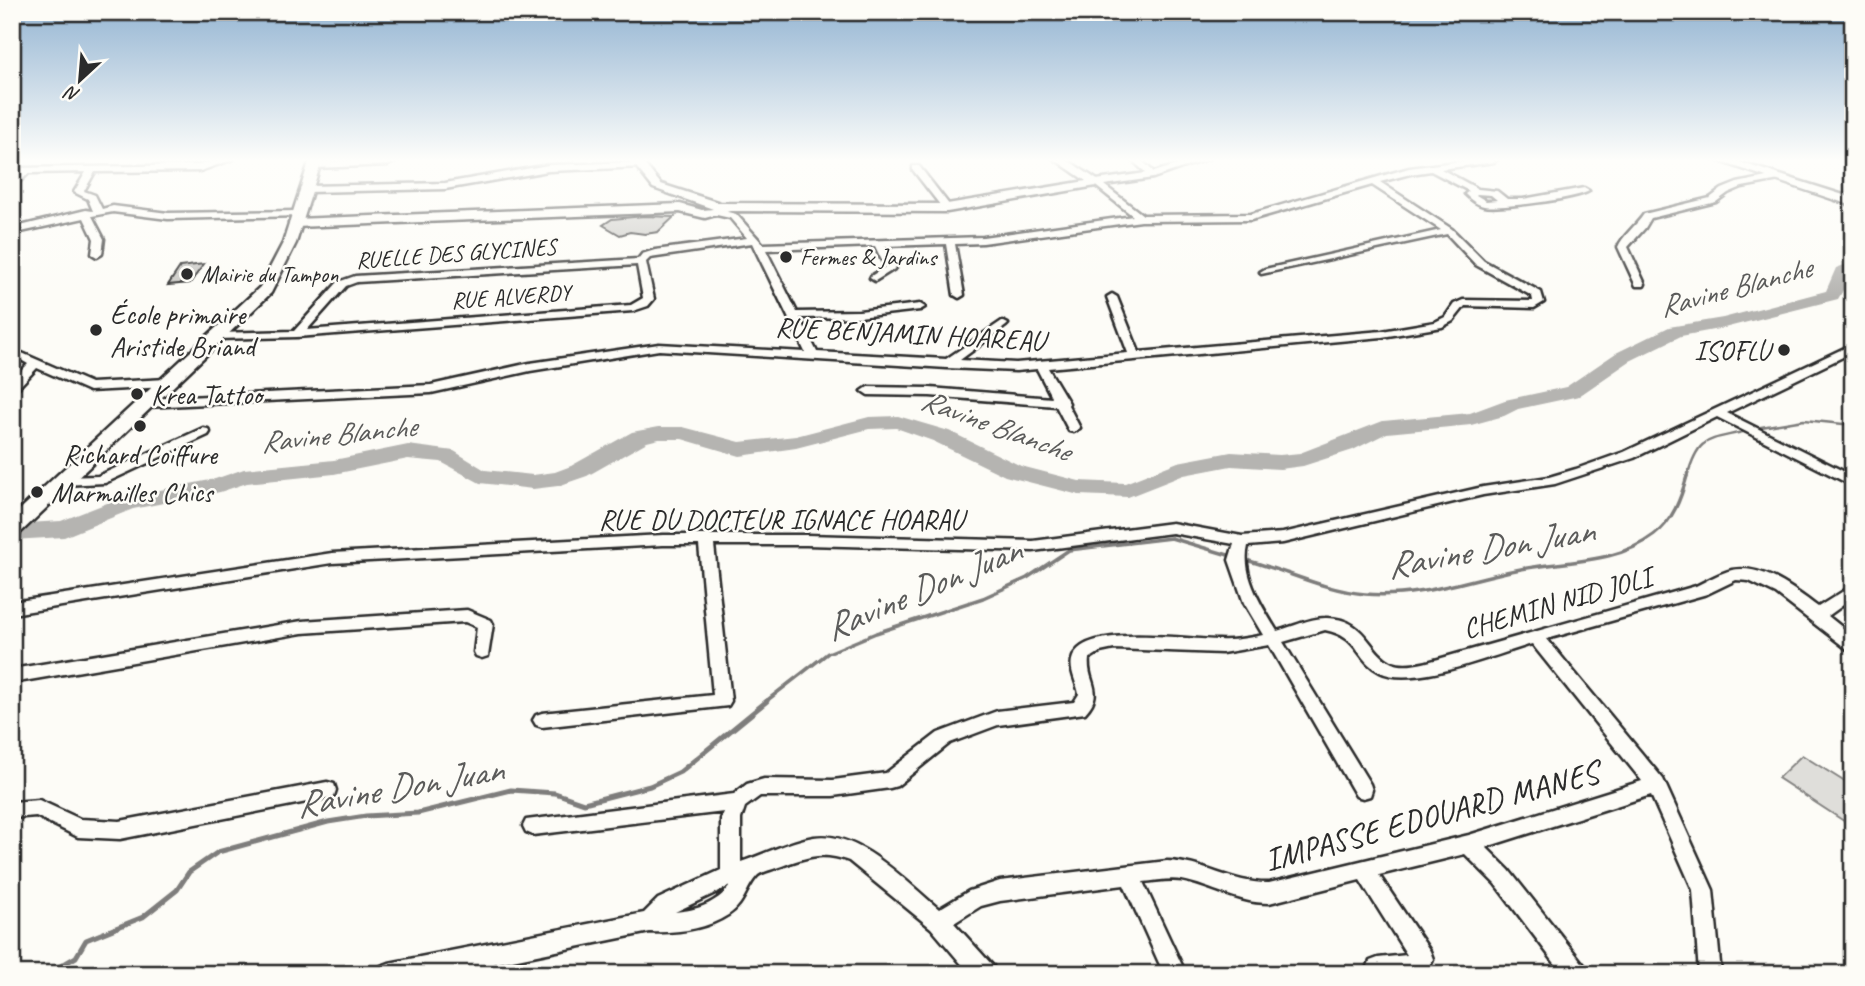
<svg xmlns="http://www.w3.org/2000/svg" width="1865" height="986" font-family="Caveat,sans-serif">
	<style>
		.green { fill: #dfdeda; stroke: #858482; stroke-width: 2 }
		.lines { fill: none; stroke-linecap: round; stroke-linejoin: round }
		.stream-far2 { stroke: #7e7d7b; stroke-width: 2.5 }
		.stream-far1 { stroke: #7e7d7b; stroke-width: 3.5 }
		.stream { stroke: #7e7d7b; stroke-width: 5 }
		.river { fill: #b5b4b1; fill-rule: evenodd }
		.building { fill: #c9c8c4; stroke: #2b2b2b; stroke-width: 2 }
		.minor-casing { stroke: #2b2b2b; stroke-width: 5 }
		.tertiary-casing { stroke: #2b2b2b; stroke-width: 5 }
		.secondary-casing { stroke: #2b2b2b; stroke-width: 5 }
		.minor { fill: #fdfcf7; fill-rule: evenodd }
		.tertiary { fill: #fdfcf7; fill-rule: evenodd }
		.secondary { fill: #fdfcf7; fill-rule: evenodd }
		.poi-dot { fill: #2b2b2b; stroke: #fdfcf7; stroke-width: 2.5 }
		.labels { text-anchor: middle; stroke-width: 5; stroke-linejoin: round; paint-order: stroke }
		.far-street-label { font-size: 23px; fill: #2b2b2b; stroke: #fdfcf7 }
		.far-poi-label { font-size: 23px; fill: #2b2b2b; stroke: #fdfcf7; text-anchor: start }
		.poi-label { font-size: 28px; fill: #2b2b2b; stroke: #fdfcf7; text-anchor: start }
		.street-label { font-size: 28px; fill: #2b2b2b; stroke: #fdfcf7 }
		.water-label { font-size: 30px; font-style: italic; fill: #5b5b5a; stroke: #fdfcf7 }
		.near-street-label { font-size: 33px; fill: #2b2b2b; stroke: #fdfcf7 }
		.near-water-label { font-size: 37px; font-style: italic; fill: #5b5b5a; stroke: #fdfcf7 }
	</style>
	<rect width="100%" height="100%" fill="#fdfcf7"/>
	<filter id="ink" filterUnits="userSpaceOnUse"><feTurbulence type="fractalNoise" baseFrequency=".0143" numOctaves="2"/><feDisplacementMap in="SourceGraphic" scale="14" xChannelSelector="R" yChannelSelector="G"/><feConvolveMatrix kernelMatrix="1 2 1 2 8 2 1 2 1" color-interpolation-filters="sRGB"/></filter>
	<g filter="url(#ink)">
		<path class="green" d="M1802 755 1853 787V827L1778 778Z"/>
		<g class="lines">
			<g class="stream-far2">
				<path d="M1755 428 1804 420 1853 425"/>
				<path d="M1687 477C1699 435 1707 441 1747 431"/>
			</g>
			<g class="stream-far1">
				<path d="M1242 559C1283 569 1322 590 1365 594 1416 599 1466 580 1516 570 1562 560 1615 565 1654 535 1673 521 1681 498 1687 476"/>
				<path d="M765 702 828 653 876 633 983 598 1027 578 1069 550 1171 538 1235 557"/>
			</g>
			<path class="stream" d="M26 974 59 967 76 957 86 940 143 917 177 890 189 872 218 852 328 822 366 816 418 813 511 790 555 793 584 803 650 786 680 772 767 701"/>
			<path class="river" d="M1853 262V273L1838 299 1724 328 1681 336 1630 361 1579 396 1518 409 1504 416 1471 425 1387 433 1353 450 1303 466 1280 469 1231 466 1184 475 1128 497 1079 495 1005 476 933 441 896 428 869 429 796 448 740 456 682 439H659L647 442 587 476 558 486 533 489 480 483 441 462 408 459 334 474 247 483 220 492 133 509 64 537 12 540V524L61 521 120 498 215 479 244 469 334 460 408 445 454 451 485 470 533 475 555 472 571 466 632 432 659 427H683L740 442 796 436 869 417 898 416 949 431 1021 466 1079 481 1125 483 1178 462 1231 452 1280 455 1300 453 1383 421 1470 413 1505 400 1566 387 1616 353 1669 327 1723 318 1826 291 1836 268Z"/>
		</g>
		<g class="building">
			<path d="M644 216 674 217 658 232 645 234 630 232 620 235 603 225 612 219Z"/>
			<path d="M204 264 190 283 168 285 180 267Z"/>
		</g>
		<g class="lines">
			<defs>
				<g id="minor">
					<path d="M222 159H234L200 171 95 172 84 191 95 195 102 209 113 206 168 213 298 211 303 214 301 216 168 219 113 212 92 216 104 239 102 254 97 257 92 254 94 239 84 218 12 234V228L86 210 93 211 88 199 74 192 86 172 29 173 12 189V181L19 174H12V168L199 165Z"/>
					<path d="M402 159 388 165 314 168 310 165 314 162Z"/>
					<path d="M1131 159H1140L1154 172 1196 159H1208L1153 178 1104 185 1143 215 1251 214 1409 168 1477 159H1498L1494 162 1441 169 1478 189 1497 191 1507 199H1523L1584 188 1589 191C1576 199 1499 209 1484 206 1476 204 1471 200 1465 194L1469 191 1431 171 1410 174 1380 182 1452 229 1484 261 1541 292 1544 302 1534 308 1465 306 1453 321 1442 327 1382 337 1048 368 1069 403 1068 405 1080 428 1074 432 1069 431 1056 406 930 396 868 395 862 391 868 387 930 388 1052 398 1037 369 1016 371 947 368 659 350 530 371 431 393 146 407 140 403 146 399 431 385 530 363 659 344 805 352 752 243 650 258 646 262 654 299 648 306 633 311 297 337 218 339 212 336 218 333 294 331 338 282 355 276 638 259 642 254 655 250 747 238 730 218 712 214 710 212 715 209 736 214 763 244 983 237 1133 216 1092 183 1096 180 1146 173ZM1372 185 1441 230 1265 269 1260 272 1261 274 1447 234 1476 265 1532 296 1533 301 1463 300 1454 304 1445 317 1435 322 1382 331 1139 352 1117 297 1112 294 1107 297 1128 353 1016 363 960 360 1006 326 1008 324 1002 321 946 359 817 352 800 318 859 317 920 310 925 307 920 304 859 311 797 312 766 250 875 246 885 267 871 276 870 278 875 281 896 268 885 246 946 244 954 295 959 298 964 295 955 244 983 243 1141 221 1251 220ZM1477 194 1491 195 1497 200 1486 201 1476 195ZM637 265 643 298 631 305 307 330 346 286 357 282Z"/>
					<path d="M639 162 643 165 642 167 548 171 445 189 307 192 302 189 307 186 445 183 548 165Z"/>
					<path d="M913 166H919L950 206V210H944L913 170Z"/>
					<path d="M1776 175 1779 176V180L1742 187 1728 193 1716 202 1651 218 1645 228 1628 247 1645 284 1644 286H1636L1618 247C1622 236 1636 226 1644 214L1710 198 1722 189 1737 183Z"/>
					<path d="M1853 344V352L1727 413 1853 476V486L1717 417 1634 458 1555 484 1483 495 1283 543 1248 546C1241 575 1262 606 1277 631 1292 627 1310 618 1325 618 1366 617 1368 652 1392 663 1406 669 1428 662 1442 658L1696 586C1708 580 1720 573 1732 570 1763 564 1795 590 1818 607L1853 585V598L1828 616 1853 636V651L1847 649 1776 594 1749 581 1736 580 1707 594 1547 639 1663 779 1713 890 1721 974H1699L1693 890 1651 795 1486 847 1509 870 1585 966 1588 974H1563L1495 884 1465 854 1379 875 1430 951 1433 959 1427 972 1421 974H1369L1367 969 1370 961 1378 958 1407 955 1360 880 1269 903C1237 903 1213 886 1182 880 1169 878 1156 881 1143 882L1186 974H1164L1124 885 1000 901 981 906 954 923 993 966 996 974H970L931 928 849 861C820 850 804 858 776 868 771 870 761 872 757 876 745 889 745 904 728 915 705 930 677 933 650 932L444 974H378L381 966 389 963 644 913 658 899 721 870V819L724 812 533 835 526 832 523 826 526 820 734 794 747 784 764 779 833 780 886 773 938 733 997 711 1074 702 1079 694C1077 682 1068 669 1073 657 1085 623 1190 640 1219 640 1234 641 1248 638 1263 635L1244 603 1229 560 1234 544 1172 533 1033 551 806 545H714L731 701 728 706 542 727 536 725 533 720 536 715 542 713 713 695 699 545H663L332 563 12 614V602L332 553 663 535H806L1033 541 1172 523 1242 536 1283 533 1483 487 1549 477 1576 469 1624 452ZM1325 630C1360 637 1355 659 1380 672 1412 689 1497 654 1532 644L1642 781 1469 835 1269 883C1233 884 1203 862 1167 861L1000 881 969 891 939 909C907 883 859 830 814 837 793 840 762 855 741 862V819L745 807 760 796H833L890 788 897 786 950 743 998 725 1085 713C1106 691 1086 682 1089 659L1100 652 1114 649 1222 653 1269 645 1356 796 1363 798 1370 796 1372 790 1370 784 1283 642ZM730 886C716 904 697 910 675 912Z"/>
					<path d="M22 353 91 383 167 379 173 383 167 387 89 391 37 368 16 390 12 391V380L28 364 16 357Z"/>
					<path d="M203 428 208 429 210 432 208 435 105 483 63 485 56 481 63 477 98 476Z"/>
					<path d="M467 610 491 620 493 624 488 656 482 658 476 656 474 652 477 627 465 622 302 633 12 683V669L302 621Z"/>
					<path d="M327 782 334 784 336 790 334 796 327 798 120 839 78 837 36 816 12 818V802L39 800 80 819 120 821Z"/>
				</g>
				<path id="tertiary" d="M630 159H640L661 184 720 203 947 204 1086 181 1054 159H1066L1102 183 1096 186 947 212 730 211 705 218 680 212 295 227 289 223 295 219 680 204 702 210 713 209 653 188Z"/>
				<g id="secondary">
					<path d="M310 159H322L296 243 271 293 19 534 12 536V517L260 287 283 243Z"/>
					<path d="M1713 159H1730L1853 198V206Z"/>
				</g>
			</defs>
			<use href="#minor" class="minor-casing"/>
			<use href="#tertiary" class="tertiary-casing"/>
			<use href="#secondary" class="secondary-casing"/>
			<use href="#minor" class="minor"/>
			<use href="#tertiary" class="tertiary"/>
			<use href="#secondary" class="secondary"/>
		</g>
	</g>
	<linearGradient id="sky" x2="0" y2="1"><stop stop-color="#93b4d2"/><stop offset="0.54" stop-color="#fefefb"/><stop offset="1" stop-color="#fefefb" stop-opacity="0"/></linearGradient>
	<rect width="1865" height="297" fill="url(#sky)"/>
	<g class="poi-dot">
		<circle cx="786" cy="257" r="7"/>
		<circle cx="187" cy="274" r="7"/>
		<circle cx="96" cy="330" r="7"/>
		<circle cx="1784" cy="350" r="7"/>
		<circle cx="137" cy="394" r="7"/>
		<circle cx="140" cy="426" r="7"/>
		<circle cx="37" cy="492" r="7"/>
	</g>
	<g class="labels">
		<g class="far-street-label">
			<text transform="translate(456 253) rotate(-4)" y="8">RUELLE DES GLYCINES</text>
			<text transform="translate(511 296) rotate(-4)" y="8">RUE ALVERDY</text>
		</g>
		<g class="far-poi-label">
			<text x="800" y="265">Fermes &amp; Jardins</text>
			<text x="201" y="282">Mairie du Tampon</text>
		</g>
		<g class="poi-label">
			<text x="110" y="324">École primaire<tspan x="110" dy="32">Aristide Briand</tspan></text>
			<text x="1770" y="360" text-anchor="end">ISOFLU</text>
			<text x="151" y="404">Krea Tattoo</text>
			<text x="140" y="464" text-anchor="middle">Richard Coiffure</text>
			<text x="51" y="502">Marmailles Chics</text>
		</g>
		<g class="street-label">
			<text transform="translate(910 333) rotate(3)" y="10">RUE BENJAMIN HOAREAU</text>
			<text x="781" y="529">RUE DU DOCTEUR IGNACE HOARAU</text>
			<text transform="translate(1557 602) rotate(-16)" y="10">CHEMIN NID JOLI</text>
		</g>
		<g class="water-label">
			<text transform="translate(1735 287) rotate(-15)" y="10">Ravine Blanche</text>
			<text transform="translate(996 425) rotate(20)" y="10">Ravine Blanche</text>
			<text transform="translate(338 434) rotate(-6)" y="10">Ravine Blanche</text>
		</g>
		<g class="near-street-label">
			<text transform="translate(1431 815) rotate(-15)" y="12">IMPASSE EDOUARD MANES</text>
		</g>
		<g class="near-water-label">
			<text transform="translate(1490 547) rotate(-10)" y="13">Ravine Don Juan</text>
			<text transform="translate(922 588) rotate(-23)" y="13">Ravine Don Juan</text>
			<text transform="translate(399 786) rotate(-10)" y="13">Ravine Don Juan</text>
		</g>
	</g>
	<rect width="1865" height="986" fill="none" stroke="#fdfcf7" stroke-width="42"/>
	<rect x="21" y="21" width="1823" height="944" fill="none" stroke="#2b2b2b" stroke-width="2.5" filter="url(#ink)"/>
	<g transform="translate(80 80) rotate(206)" stroke="#fdfcf7" stroke-width="5" paint-order="stroke">
	<path d="M0-5L12 26L0 18L-12 26Z" fill="#2b2b2b"/>
	<text y="-10" font-size="19" font-weight="bold" text-anchor="middle" fill="#2b2b2b">N</text>
	</g>
</svg>
